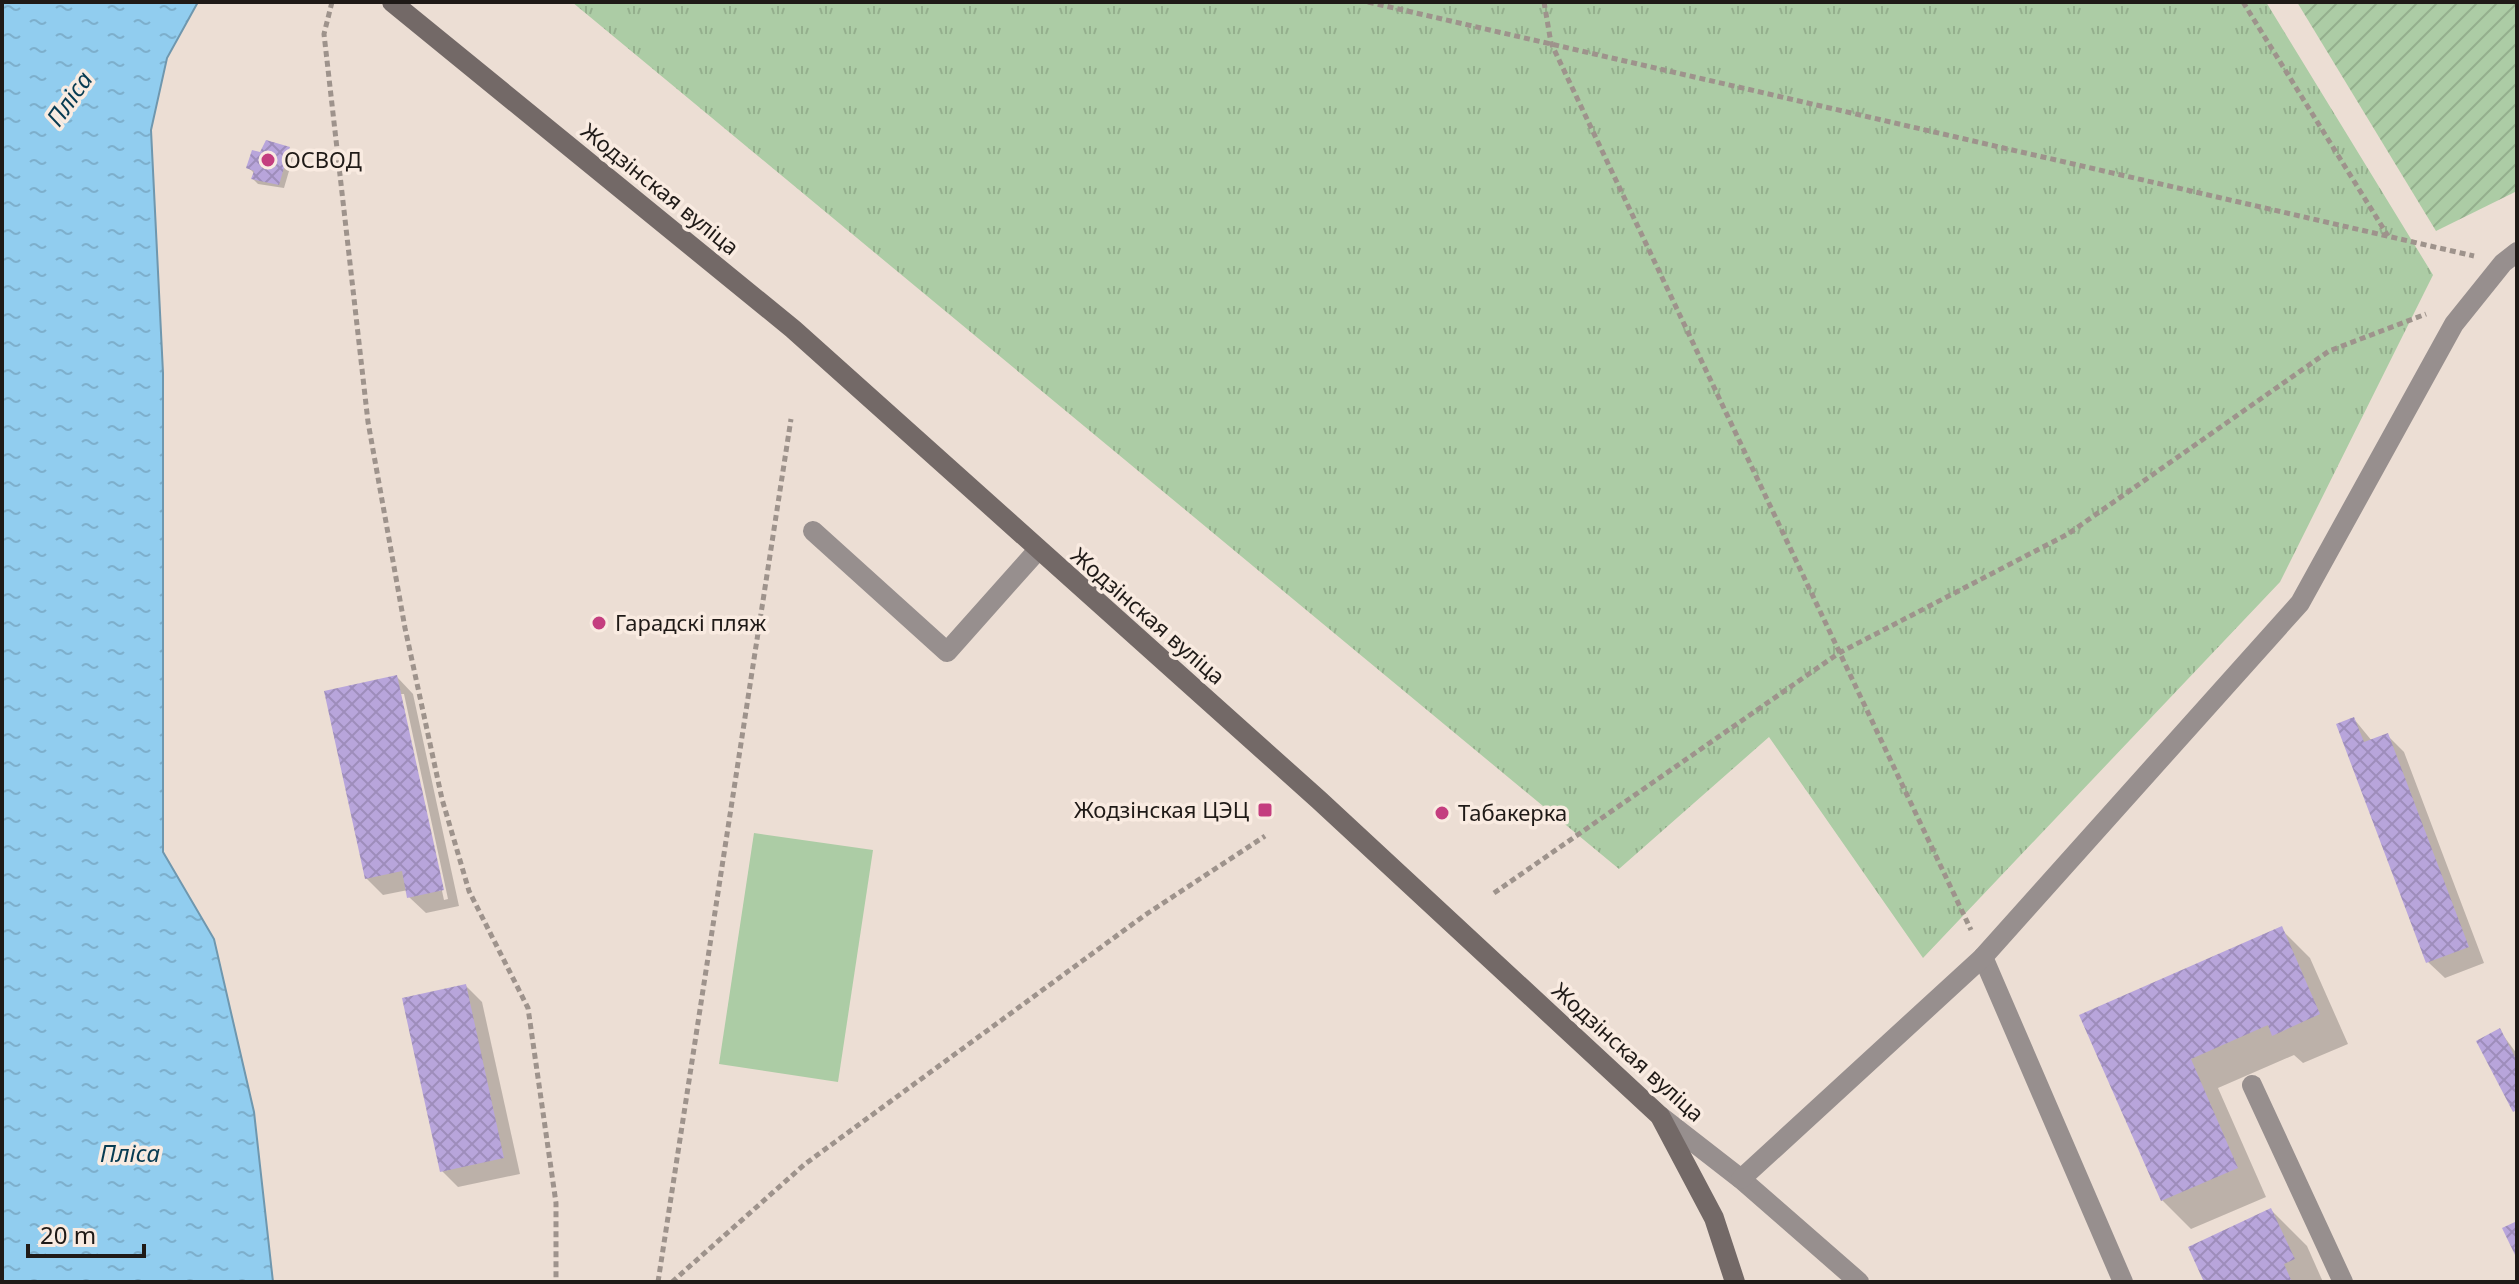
<svg xmlns="http://www.w3.org/2000/svg" width="2519" height="1284" font-family="'Noto Sans',sans-serif">
	<style>
		.grass { fill: #accca5 }
		.park { fill: url(#park-tufts) }
		.garden { fill: url(#garden-furrows) }
		.water { fill: url(#water-ripples); stroke: #6f97ae; stroke-width: 2 }
		.shadow { fill: #0003; fill-rule: evenodd }
		.building { fill: url(#building-cross-hatch) }
		.lines { fill: none; stroke-linecap: round; stroke-linejoin: round }
		.path { stroke: #9e938c; stroke-width: 5; stroke-dasharray: 6 4; stroke-linecap: butt }
		.lane { stroke: #978f8e; stroke-width: 20 }
		.street { stroke: #978f8e; stroke-width: 20 }
		.secondary { stroke: #736967; stroke-width: 20 }
		.poi-dot { fill: #c43e7f; stroke: #f9ebe1; stroke-width: 3 }
		.labels { text-anchor: middle; stroke-width: 7; stroke-linejoin: round; paint-order: stroke }
		.poi-label { font-size: 22px; fill: #1f1a17; stroke: #f9ebe1; text-anchor: start }
		.street-label { font-size: 22px; fill: #1f1a17; stroke: #f9ebe1 }
		.water-label { font-size: 24px; font-style: italic; fill: #073b52; stroke: #f9ebe1 }
	</style>
	<defs>
		<pattern id="park-tufts" width="24" height="20" patternUnits="userSpaceOnUse" patternTransform="scale(2)"><rect width="24" height="20" fill="#accca5"/><path d="M3 7l-1-3M5 7V3M7 7l1-3M15 17l-1-3M17 17v-4M19 17l1-3" fill="none" stroke="#94af8d"/></pattern>
		<pattern id="garden-furrows" width="10" height="10" patternUnits="userSpaceOnUse" patternTransform="scale(2)"><rect width="10" height="10" fill="#accca5"/><path d="M-1 1l2-2M0 10L10 0M9 11l2-2" fill="none" stroke="#94af8d"/></pattern>
		<pattern id="water-ripples" width="26" height="14" patternUnits="userSpaceOnUse" patternTransform="scale(2)"><rect width="26" height="14" fill="#91cdef"/><path d="M2 4q2-2 4 0t4 0M15 11q2-2 4 0t4 0" fill="none" stroke="#7dafcc"/></pattern>
		<pattern id="building-cross-hatch" width="8" height="8" patternUnits="userSpaceOnUse" patternTransform="scale(2)"><rect width="8" height="8" fill="#b8a5db"/><path d="M0 0l8 8M0 8l8-8" fill="none" stroke="#9e8dbb"/></pattern>
	</defs>
	<rect width="100%" height="100%" fill="#ecded4"/>
	<path class="grass" d="M754 833 873 850 838 1082 719 1064Z"/>
	<path class="park" d="M572 2H2266L2433 275 2280 582 1923 958 1769 737 1619 869Z"/>
	<path class="garden" d="M2297 2H2517V191L2436 231Z"/>
	<path class="water" d="M2 2H198L167 58 151 130 163 373V852L214 939 254 1112 273 1282H2Z"/>
	<g class="shadow">
		<path d="M289 149 294 154 284 188 258 184 253 179 255 174 249 168Z"/>
		<path d="M397 677 413 694 459 906 426 913 409 897 408 890 383 895 366 878ZM399 694H404L448 899 444 900Z"/>
		<path d="M2354 719 2372 741 2387 735 2404 752 2484 963 2445 978 2428 962Z"/>
		<path d="M2281 929 2310 958 2348 1044 2303 1063 2294 1055 2218 1088 2266 1197 2191 1229 2162 1200 2082 1016Z"/>
		<path d="M466 986 482 1002 520 1174 458 1187 442 1171Z"/>
		<path d="M2500 1031 2517 1054V1113L2515 1111Z"/>
		<path d="M2271 1210 2307 1246 2323 1282H2206Z"/>
	</g>
	<g class="building">
		<path d="M266 140 290 147 279 185 251 179 254 171 246 168 252 150 260 152Z"/>
		<path d="M397 675 444 890 407 898 402 871 365 879 324 691Z"/>
		<path d="M2354 717 2364 742 2388 733 2469 947 2426 963 2336 724Z"/>
		<path d="M2282 926 2320 1014 2272 1036 2268 1025 2191 1059 2238 1168 2161 1201 2079 1015Z"/>
		<path d="M466 984 504 1158 440 1172 402 998Z"/>
		<path d="M2500 1028 2517 1061V1110L2513 1112 2476 1041Z"/>
		<path d="M2271 1208 2295 1259 2284 1264 2292 1282H2204L2188 1247Z"/>
		<path d="M2517 1221V1259L2502 1228Z"/>
	</g>
	<g class="lines">
		<g class="path">
			<path d="M332 2 324 34 368 422 405 628 442 799 469 891 528 1008 556 1203V1282"/>
			<path d="M1368 2 2474 256"/>
			<path d="M1544 2 1551 43 1971 930"/>
			<path d="M2243 2 2388 236"/>
			<path d="M1494 893 1839 653 2068 534 2329 351 2426 314"/>
			<path d="M658 1282 791 419"/>
			<path d="M672 1282 805 1164 1145 915 1265 836"/>
		</g>
		<g class="lane">
			<path d="M813 531 947 652 1037 551"/>
			<path d="M2252 1085 2343 1282"/>
		</g>
		<g class="street">
			<path d="M1983 957 2123 1282"/>
			<path d="M1660 1116 1741 1179 1859 1282"/>
			<path d="M1741 1179 1983 957 2300 603 2454 324 2503 263 2517 252"/>
		</g>
		<path class="secondary" d="M392 2 793 329 1319 800 1660 1116 1714 1218 1735 1282"/>
	</g>
	<g class="poi-dot">
		<circle cx="268" cy="160" r="8"/>
		<circle cx="599" cy="623" r="8"/>
		<rect x="1257" y="802" width="16" height="16" rx="4"/>
		<circle cx="1442" cy="813" r="8"/>
	</g>
	<g class="labels">
		<g class="poi-label">
			<text x="284" y="168">ОСВОД</text>
			<text x="615" y="631">Гарадскі пляж</text>
			<text x="1249" y="818" text-anchor="end">Жодзінская ЦЭЦ</text>
			<text x="1458" y="821">Табакерка</text>
		</g>
		<g class="street-label">
			<text transform="translate(660 189) rotate(39)" y="8">Жодзінская вуліца</text>
			<text transform="translate(1148 616) rotate(41)" y="8">Жодзінская вуліца</text>
			<text transform="translate(1628 1052) rotate(42)" y="8">Жодзінская вуліца</text>
		</g>
		<g class="water-label">
			<text transform="translate(70 99) rotate(-55)" y="8">Пліса</text>
			<text x="130" y="1162">Пліса</text>
		</g>
	</g>
	<rect width="2519" height="1284" fill="none" stroke="#1f1a17" stroke-width="8"/>
	<path d="M28 1244v12h116v-12" fill="none" stroke="#1f1a17" stroke-width="4"/>
	<text x="40" y="1244" font-size="24" fill="#1f1a17" stroke="#f9ebe1" stroke-width="6" paint-order="stroke">20 m</text>
</svg>
